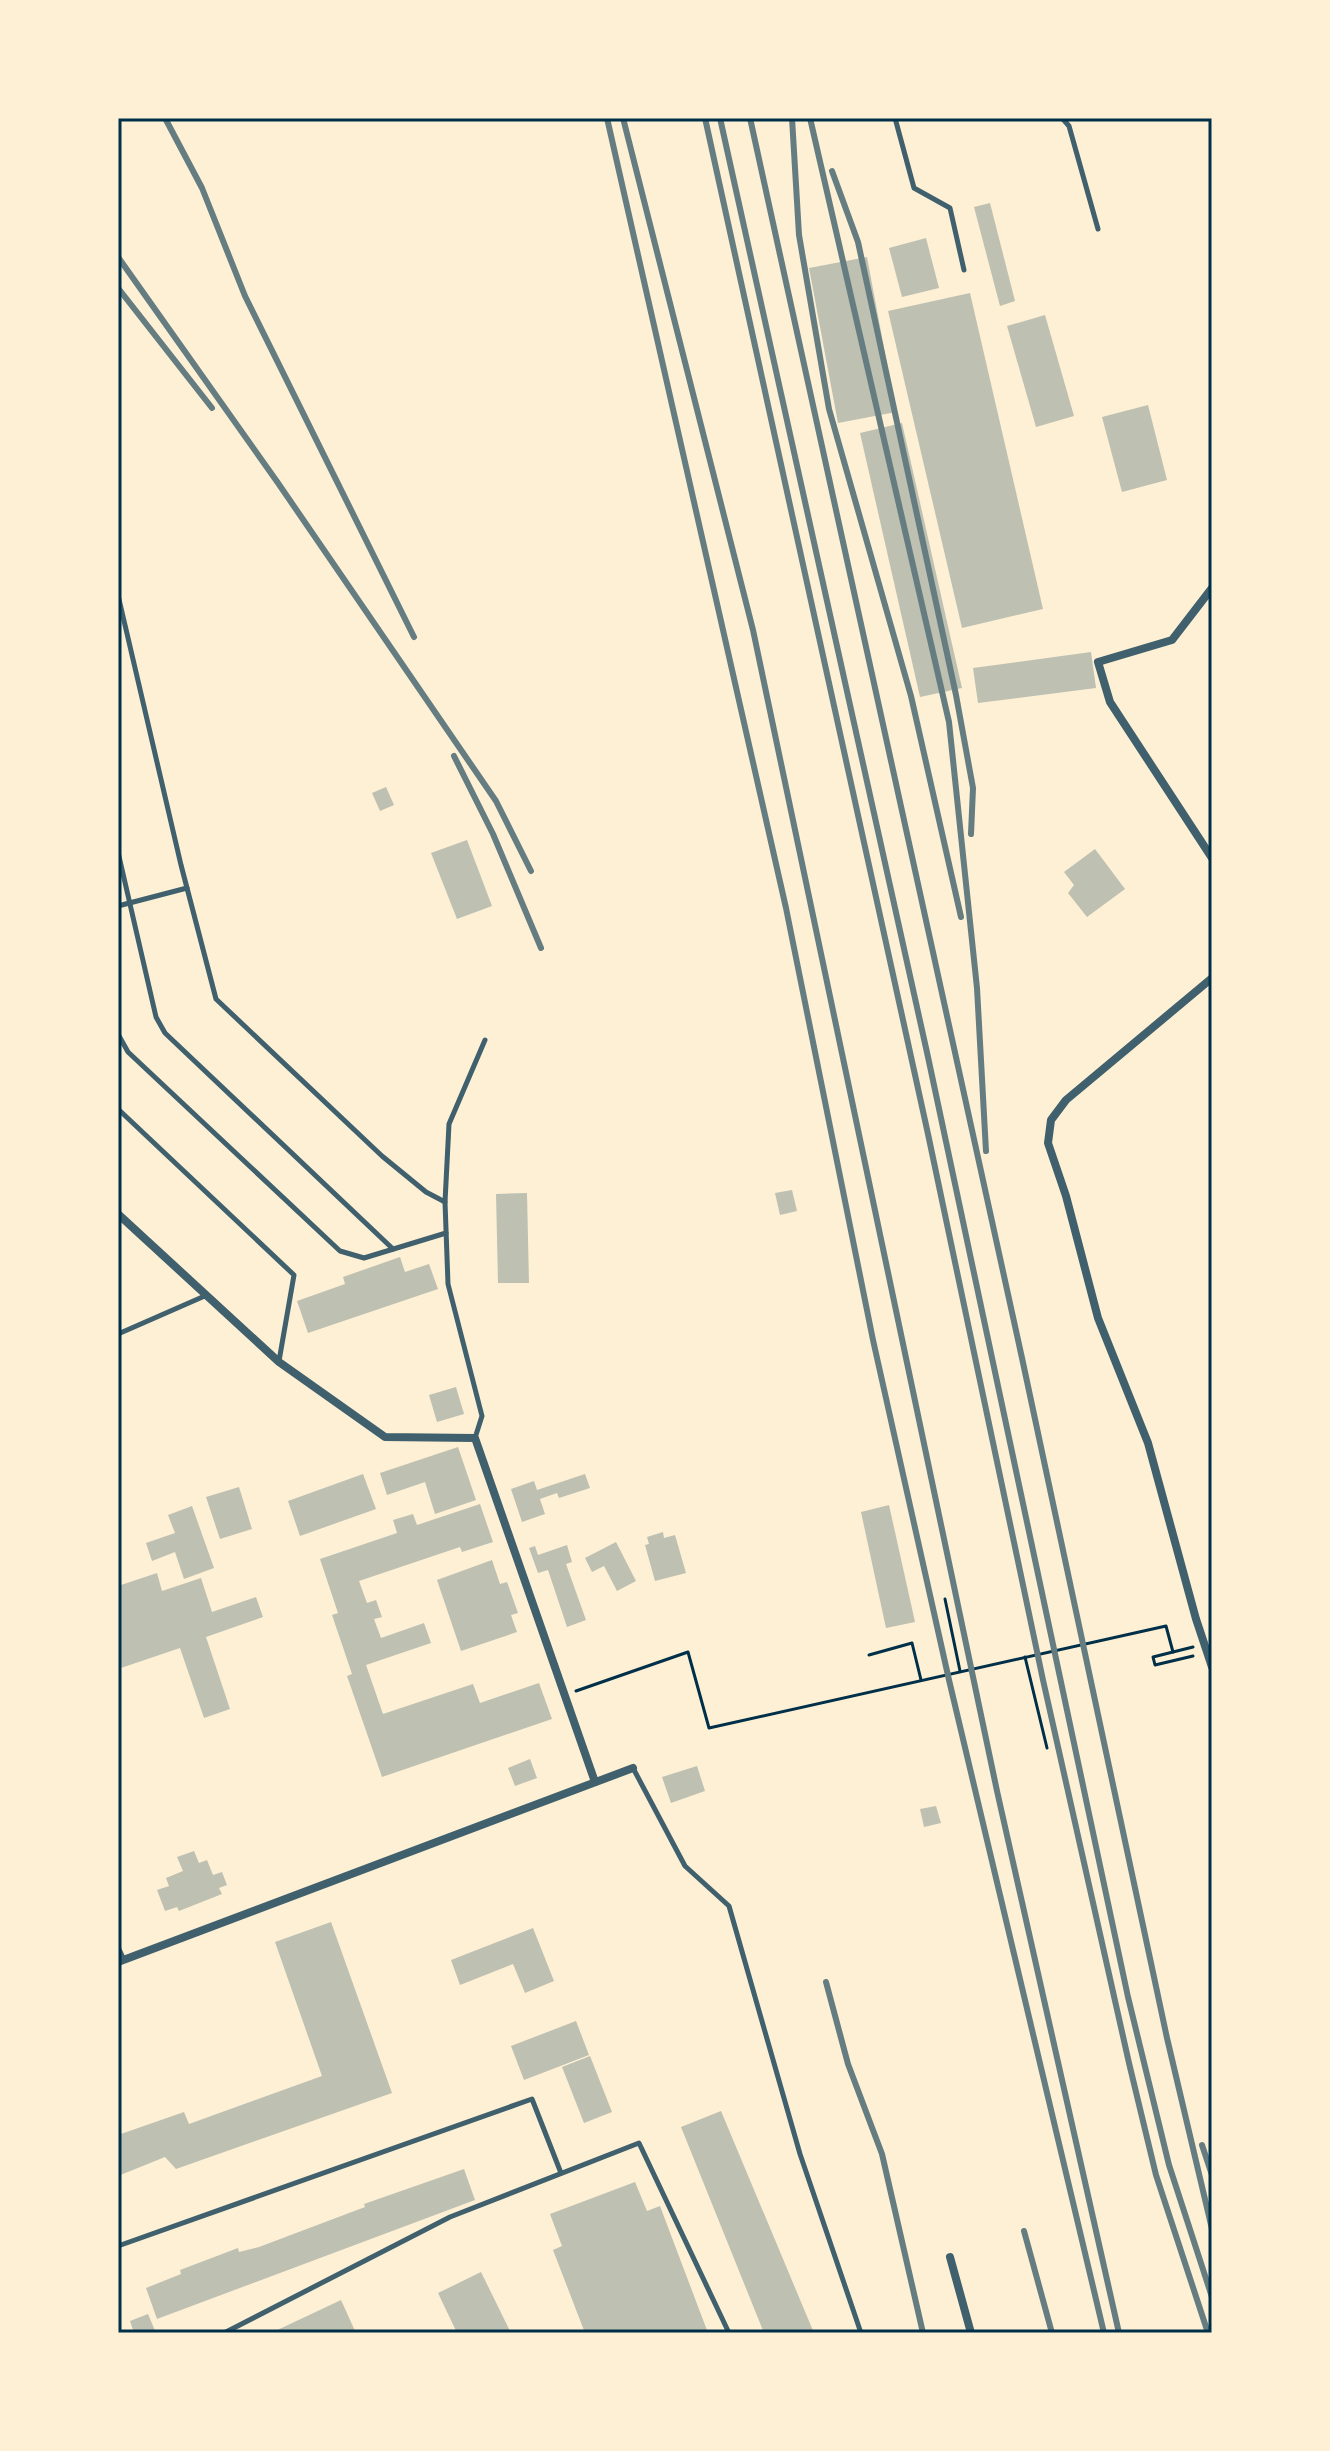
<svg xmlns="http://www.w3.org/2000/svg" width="1330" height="2451" font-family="'Fira Sans',sans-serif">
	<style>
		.building { fill: #bec0b2 }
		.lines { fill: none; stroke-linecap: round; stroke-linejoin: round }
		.path { stroke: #003049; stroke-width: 3 }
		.service { stroke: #3f606c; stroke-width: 5 }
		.minor { stroke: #3f606c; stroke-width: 8 }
		.rail { stroke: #657d81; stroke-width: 6 }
		.neatline { fill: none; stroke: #003049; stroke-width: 3 }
	</style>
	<rect width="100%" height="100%" fill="#fdf0d5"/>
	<g class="building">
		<path d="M990 203 1015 301 1000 306 974 207Z"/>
		<path d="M926 238 939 288 902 297 889 248Z"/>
		<path d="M867 257 896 412 838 423 809 268Z"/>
		<path d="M970 293 1043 609 962 628 888 311Z"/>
		<path d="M1045 315 1074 416 1036 427 1007 326Z"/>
		<path d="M1148 405 1167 480 1122 492 1102 417Z"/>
		<path d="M902 423 962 688 920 697 860 433Z"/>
		<path d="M1091 652 1096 688 978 703 973 668Z"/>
		<path d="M386 787 394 805 380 811 372 793Z"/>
		<path d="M467 840 492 906 457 919 431 853Z"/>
		<path d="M1095 849 1125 889 1087 917 1068 893 1074 885 1064 872Z"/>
		<path d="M792 1190 797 1211 780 1215 775 1193Z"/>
		<path d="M527 1193 529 1283H498L496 1194Z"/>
		<path d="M400 1257 405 1272 429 1264 438 1289 308 1333 297 1301 345 1284 343 1277Z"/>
		<path d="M456 1387 464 1414 437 1422 429 1395Z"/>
		<path d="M458 1447 476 1500 435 1514 425 1482 387 1495 380 1473Z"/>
		<path d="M363 1474 376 1509 300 1536 288 1501Z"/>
		<path d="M585 1474 590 1488 559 1498 557 1493 540 1499 545 1514 522 1522 511 1489 534 1481 537 1490Z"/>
		<path d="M239 1487 252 1529 220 1539 206 1497Z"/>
		<path d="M480 1504 493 1542 462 1552 460 1547 359 1581 367 1603 376 1600 382 1617 374 1619 381 1638 424 1623 431 1643 366 1665 383 1714 473 1684 480 1703 539 1683 552 1719 382 1777 347 1676 352 1674 332 1615 338 1613 320 1559 397 1533 393 1520 413 1514 417 1525Z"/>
		<path d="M889 1505 915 1622 886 1628 861 1512Z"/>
		<path d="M192 1506 214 1568 184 1579 175 1552 152 1561 146 1543 175 1533 168 1515Z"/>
		<path d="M663 1532 664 1538 675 1535 686 1573 655 1581 645 1545 649 1544 647 1537Z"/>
		<path d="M616 1542 636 1581 617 1591 604 1566 592 1572 585 1558Z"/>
		<path d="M567 1545 572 1562 566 1564 586 1620 567 1627 548 1570 538 1573 529 1548 535 1546 538 1555Z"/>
		<path d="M492 1560 500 1584 507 1582 518 1613 511 1615 517 1632 461 1651 437 1580Z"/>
		<path d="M157 1573 162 1591 201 1578 212 1612 256 1597 263 1617 206 1637 230 1709 204 1718 180 1648 118 1669V1586Z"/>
		<path d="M530 1759 537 1778 515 1786 508 1768Z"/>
		<path d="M697 1766 705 1791 671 1803 662 1777Z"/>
		<path d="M936 1806 941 1823 924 1827 920 1809Z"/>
		<path d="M194 1851 199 1863 207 1860 213 1875 222 1872 227 1885 219 1888 222 1894 179 1911 177 1907 165 1911 157 1890 169 1886 166 1878 183 1871 177 1857Z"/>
		<path d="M331 1922 392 2093 176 2169 165 2157 118 2176V2135L184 2112 189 2124 322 2076 275 1942Z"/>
		<path d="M533 1928 554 1981 525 1993 513 1964 460 1985 451 1960Z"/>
		<path d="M576 2021 589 2055 524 2080 511 2046Z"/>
		<path d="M590 2056 612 2112 584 2123 562 2067Z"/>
		<path d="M721 2111 814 2333H764L681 2127Z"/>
		<path d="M464 2169 475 2200 157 2319 146 2288 181 2274 180 2270 238 2248 239 2252 259 2247 365 2207 364 2204Z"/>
		<path d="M635 2182 647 2211 660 2206 708 2333H585L553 2250 562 2246 550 2214Z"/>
		<path d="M481 2272 511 2333H457L438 2293Z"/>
		<path d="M341 2300 355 2331 350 2333H271Z"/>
		<path d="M148 2314 156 2333H134L130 2321Z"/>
	</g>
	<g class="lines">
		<g class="path">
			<path d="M945 1599 960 1671"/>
			<path d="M1193 1647 1153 1657 1155 1665 1193 1656"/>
			<path d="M869 1655 912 1643 921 1680"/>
			<path d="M1025 1657 1047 1748"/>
			<path d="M576 1691 688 1652 709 1728 1166 1626 1173 1652"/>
		</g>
		<g class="service">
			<path d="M895 118 914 188 950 208 964 270"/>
			<path d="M1062 118 1069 126 1098 229"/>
			<path d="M118 595 181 865 216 999 382 1156 426 1192 445 1202"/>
			<path d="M118 852 156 1017 165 1033 393 1249"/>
			<path d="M118 906 187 888"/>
			<path d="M118 1034 128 1052 340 1251 364 1258 446 1233"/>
			<path d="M118 1109 294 1275 279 1361"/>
			<path d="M118 1334 207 1295"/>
			<path d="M475 1438 482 1416 448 1284 445 1202 449 1124 485 1040"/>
			<path d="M633 1768 685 1866 729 1906 800 2154 861 2333"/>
			<path d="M118 1947 124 1960"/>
			<path d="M118 2246 532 2099 561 2173"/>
			<path d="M224 2333 450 2217 639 2143 729 2333"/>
		</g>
		<g class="minor">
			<path d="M1212 588 1172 640 1098 662 1110 702 1212 858"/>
			<path d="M1212 978 1066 1100 1051 1120 1048 1143 1066 1196 1098 1318 1148 1443 1196 1619 1212 1667"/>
			<path d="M118 1214 279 1362 385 1437 475 1438 595 1782"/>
			<path d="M118 1962 633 1768"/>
			<path d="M950 2257 971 2333"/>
		</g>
		<g class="rail">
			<path d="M165 118 202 188 245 296 414 637"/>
			<path d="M607 118 786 908 873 1340 949 1680 1104 2333"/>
			<path d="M623 118 753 630 997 1791 1119 2333"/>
			<path d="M705 118 928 1134 1043 1680 1129 2063 1156 2175 1208 2333"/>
			<path d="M720 118 928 1057 1128 1997 1169 2165 1212 2297"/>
			<path d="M750 118 1022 1358 1167 2038 1212 2229"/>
			<path d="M792 118 799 235 829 409 911 696 961 917"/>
			<path d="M810 118 949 722 977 988 986 1151"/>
			<path d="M832 171 858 242 956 695 973 788 971 834"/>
			<path d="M118 257 278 483 496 801 531 871"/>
			<path d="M118 288 212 408"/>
			<path d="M454 756 493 834 541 948"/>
			<path d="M826 1982 848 2064 882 2154 923 2333"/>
			<path d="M1202 2145 1212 2175"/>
			<path d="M1024 2231 1052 2333"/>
		</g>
	</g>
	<rect width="1330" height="2451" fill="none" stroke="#fdf0d5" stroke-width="240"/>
	<rect x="120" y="120" width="1090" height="2211" class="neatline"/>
</svg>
